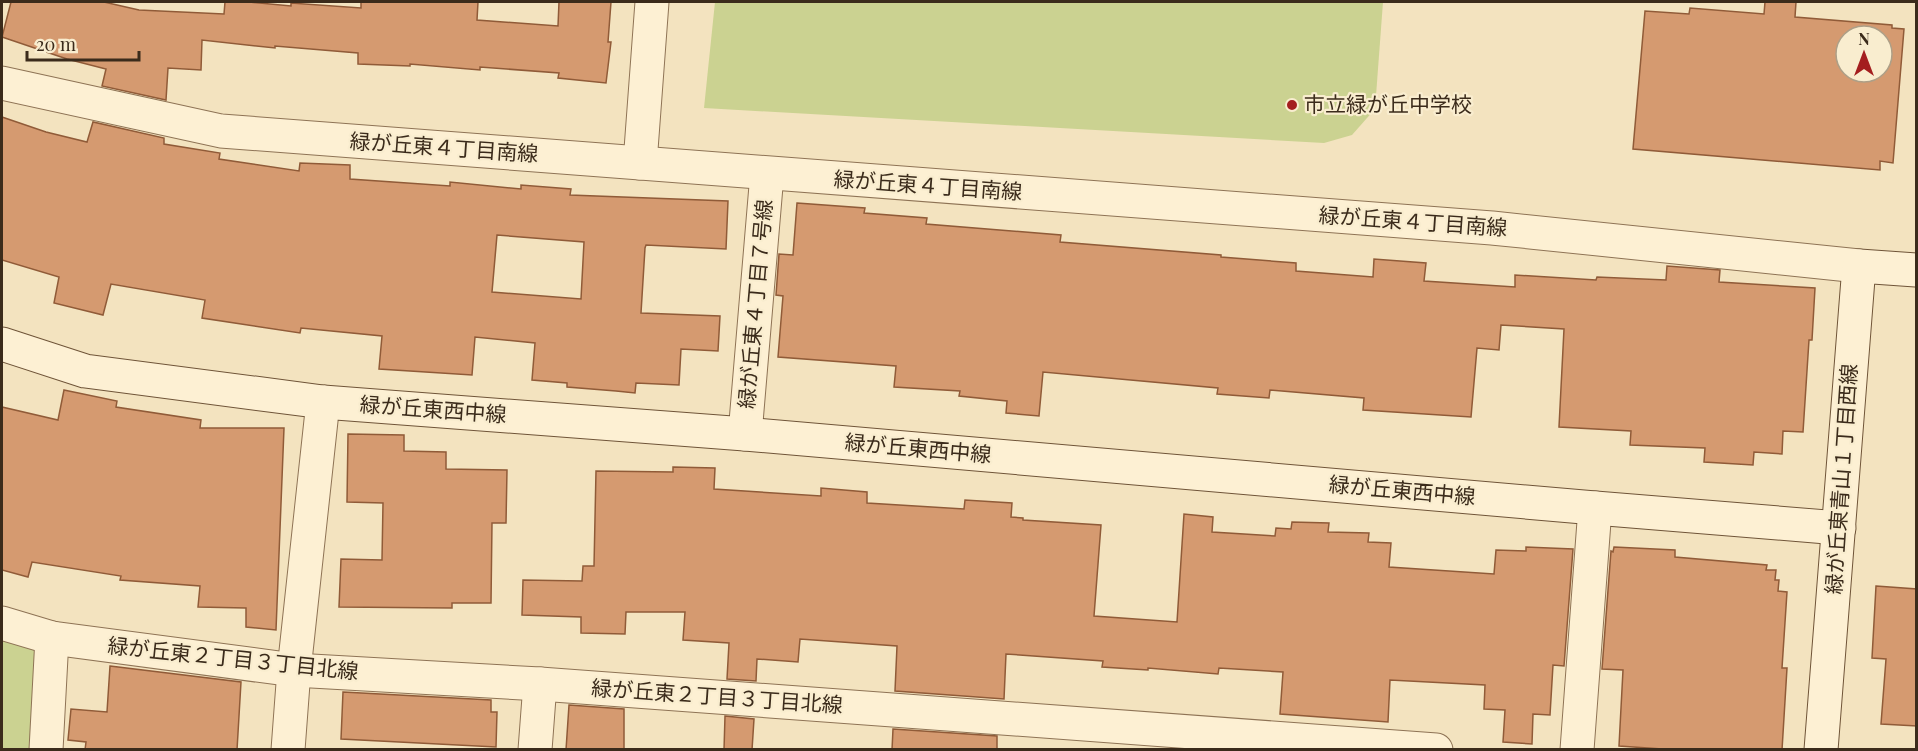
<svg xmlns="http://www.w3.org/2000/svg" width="1918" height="751" font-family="'Playfair Display','Noto Sans JP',serif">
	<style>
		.green { fill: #cbd291 }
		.building { fill: #d59a70; stroke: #905b38; stroke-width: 1.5; fill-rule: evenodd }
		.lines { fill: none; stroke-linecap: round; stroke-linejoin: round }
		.street-casing { stroke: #8e7355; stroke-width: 35 }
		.secondary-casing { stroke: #6f5438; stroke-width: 35 }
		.street { stroke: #fdf0d3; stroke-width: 33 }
		.secondary { stroke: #fdf0d3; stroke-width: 33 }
		.poi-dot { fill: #a41e1f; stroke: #f9edcf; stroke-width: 2 }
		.labels { text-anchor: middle; stroke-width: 4.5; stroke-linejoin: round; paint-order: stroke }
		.poi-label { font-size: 21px; fill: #3b2b1b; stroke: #f9edcf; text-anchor: start }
		.street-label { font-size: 21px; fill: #3b2b1b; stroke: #f9edcf }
	</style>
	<rect width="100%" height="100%" fill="#f3e3bf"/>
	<g class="green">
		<path d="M715 2H1383L1375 109 1352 135 1324 143 704 108Z"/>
		<path d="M2 623 52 638 46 749H2Z"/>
	</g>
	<g class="building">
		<path d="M11 2H104L139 10 224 14 225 2H249L291 6V3L361 8V2H478L477 20 558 26 559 2H611L608 42H611L606 83 558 78 559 73 480 67V70L410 64V66L358 64V53L275 46V48L202 40 201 70 168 68 166 100 102 86 106 69 67 59 2 37Z"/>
		<path d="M1765 2H1796L1795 17 1892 25V28L1904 29 1893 163 1880 161V170L1633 149 1645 11 1689 14 1690 8 1764 14ZM1846 36H1882V72H1846Z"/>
		<path d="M2 117 46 132 87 142 93 122 164 138V144L220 153 219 159 299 171 300 163 350 165V179L450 186V182L521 189V185L571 189 570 195 728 201 726 249 646 245 645 248 641 313 720 316 718 351 681 349 679 385 636 383 635 393 616 391 567 387V383L532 380 535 343 475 337 472 375 379 369 382 336 301 328 300 333 202 318 205 300 111 284 103 315 54 303 59 277 2 260ZM497 235 584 242 581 299 492 292Z"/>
		<path d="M797 203 865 208 864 213 927 218 926 224 1061 235 1060 242 1221 255V257L1296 263V271L1373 277 1374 259 1426 263 1424 281 1515 287V275L1596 280 1597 277 1666 280 1667 266 1720 270 1719 282 1815 288 1812 340H1809L1803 432 1783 431 1782 454 1754 452 1753 465 1704 462 1705 448 1630 445 1631 431 1559 427 1564 329 1501 325 1499 350 1477 348 1471 417 1363 410 1364 398 1270 390 1269 398 1217 394 1218 388 1043 372 1039 416 1006 413 1007 401 959 396 960 391 894 387 896 366 778 357 783 296 776 295 779 254 793 255Z"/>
		<path d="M64 390 117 401 116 407 201 420 200 428H284L276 630 246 627V608L198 607 200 586 120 580 121 576 32 562 28 577 2 570V407L58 420Z"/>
		<path d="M348 434 404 435V451L446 452V469L507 470 506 523H492L491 603H452V608L339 607 341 559 382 560 383 503 347 502Z"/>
		<path d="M673 467 715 468 714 489 821 496V488L867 492V503L964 509 965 500 1012 503 1011 517 1023 518V520L1101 525 1094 616 1177 622 1184 514 1213 517 1212 532 1275 536 1276 528 1291 529 1292 522 1329 523 1328 532 1369 533 1368 542 1391 543 1389 567 1494 574 1496 550 1526 551V547L1573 549 1564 666 1553 665 1550 715 1533 714 1532 744 1503 742 1505 710 1484 709 1485 685 1390 680 1388 722 1280 714 1283 672 1219 668 1218 674 1148 668V670L1102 667 1103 661 1006 654 1004 699 895 691 897 646 800 639 798 662 757 659 756 681 727 679 729 643 683 640 685 612H626L625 634 581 633V617L522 615 523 580 582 581 583 566H594L596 471 673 472Z"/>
		<path d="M1614 547 1675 550V557L1767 565 1766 570H1776L1775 580H1779L1778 591 1787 592 1782 668H1787L1782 750H1677L1619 746 1623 670 1602 669 1611 551 1613 552Z"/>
		<path d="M1876 586 1917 589V726L1881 724 1886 659 1872 658Z"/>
		<path d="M110 666 241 682 237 750H85L86 742 68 740 71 709 107 712Z"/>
		<path d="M343 692 491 700V712H497L496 747 341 739Z"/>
		<path d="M569 705 624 709V750H566Z"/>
		<path d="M725 716 754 719 752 750H724Z"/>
		<path d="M893 729 997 736V750H892Z"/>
	</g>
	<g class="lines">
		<defs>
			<g id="street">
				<path d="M2 83 221 131 1492 228 1859 266"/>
				<path d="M640 163 652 2"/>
				<path d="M745 434 767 174"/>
				<path d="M2 623 52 638 294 670 540 684 1436 750"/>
				<path d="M46 750 52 638"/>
				<path d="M288 750 294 670 323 402"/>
				<path d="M535 750 540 684"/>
				<path d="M1577 750 1595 508"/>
			</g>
			<g id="secondary">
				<path d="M2 344 85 371 323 402 745 434 1595 508 1839 528"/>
				<path d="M1821 750 1859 266 1916 270"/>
			</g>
		</defs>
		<use href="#street" class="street-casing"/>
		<use href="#secondary" class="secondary-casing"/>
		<use href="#street" class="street"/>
		<use href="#secondary" class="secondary"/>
	</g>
	<circle class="poi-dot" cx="1292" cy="105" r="6"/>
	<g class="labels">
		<g class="poi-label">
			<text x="1304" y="112">市立緑が丘中学校</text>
		</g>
		<g class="street-label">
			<text transform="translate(444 148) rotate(4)" y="7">緑が丘東４丁目南線</text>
			<text transform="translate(928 186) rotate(4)" y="7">緑が丘東４丁目南線</text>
			<text transform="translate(1413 222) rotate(4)" y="7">緑が丘東４丁目南線</text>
			<text transform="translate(756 304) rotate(-85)" y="7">緑が丘東４丁目７号線</text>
			<text transform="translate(433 410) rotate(4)" y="7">緑が丘東西中線</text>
			<text transform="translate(918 449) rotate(5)" y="7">緑が丘東西中線</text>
			<text transform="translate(1842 479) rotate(-86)" y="7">緑が丘東青山１丁目西線</text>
			<text transform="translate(1402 491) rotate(5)" y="7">緑が丘東西中線</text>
			<text transform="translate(233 659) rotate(6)" y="7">緑が丘東２丁目３丁目北線</text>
			<text transform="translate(717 697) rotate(4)" y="7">緑が丘東２丁目３丁目北線</text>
		</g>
	</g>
	<rect width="1918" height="751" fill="none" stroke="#3b2b1b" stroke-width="6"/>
	<g transform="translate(1864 54)"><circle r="28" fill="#f9edcf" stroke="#ad9f87" stroke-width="1.5"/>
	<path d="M0-4.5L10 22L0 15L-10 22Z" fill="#a41e1f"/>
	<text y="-9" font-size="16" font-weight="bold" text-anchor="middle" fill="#3b2b1b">N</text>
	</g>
	<path d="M27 51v9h112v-9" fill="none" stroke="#3b2b1b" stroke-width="3"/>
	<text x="36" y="51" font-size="18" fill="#3b2b1b" stroke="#f9edcf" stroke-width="4.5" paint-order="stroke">20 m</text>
</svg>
